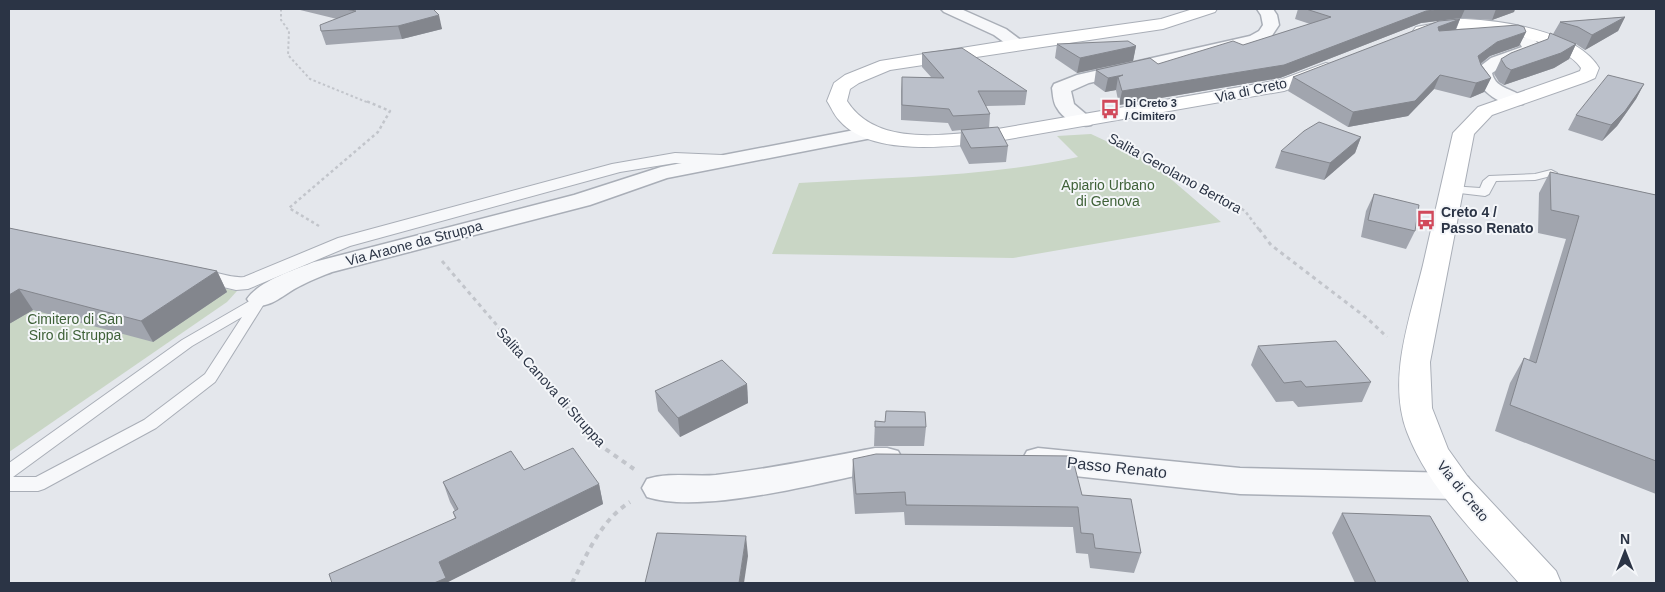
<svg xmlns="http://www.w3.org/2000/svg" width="1665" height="592" font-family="Arial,sans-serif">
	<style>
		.green { fill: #c9d6c5 }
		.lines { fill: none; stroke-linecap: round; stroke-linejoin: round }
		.service-casing { stroke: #a9aeb7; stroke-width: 2 }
		.pedestrian-casing { stroke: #a9aeb7; stroke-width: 2 }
		.minor-casing { stroke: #a9aeb7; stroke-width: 3 }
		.secondary-casing { stroke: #a9aeb7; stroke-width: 2 }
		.path-far3 { stroke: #c2c5cb; stroke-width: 2; stroke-dasharray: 2.5 2.5; stroke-linecap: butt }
		.path-far2 { stroke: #c2c5cb; stroke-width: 2.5; stroke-dasharray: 3 3; stroke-linecap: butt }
		.path-far1 { stroke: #c2c5cb; stroke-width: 3; stroke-dasharray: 4 4; stroke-linecap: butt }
		.path { stroke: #c2c5cb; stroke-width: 4; stroke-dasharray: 5 5; stroke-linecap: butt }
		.service { fill: #f7f8fa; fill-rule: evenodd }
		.pedestrian { fill: #f7f8fa; fill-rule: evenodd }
		.minor { fill: #f7f8fa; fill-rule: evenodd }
		.secondary { fill: #fff; fill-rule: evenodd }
		.wall { fill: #a1a5ae }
		.shaded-wall { fill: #83868d }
		.building { fill: #bbc0ca; stroke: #83868d }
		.labels { text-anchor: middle; stroke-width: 4; stroke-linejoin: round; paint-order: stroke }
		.far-poi-label { font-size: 11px; font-weight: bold; fill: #2b3445; stroke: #f4f6f9; text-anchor: start }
		.street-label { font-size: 14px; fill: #2b3445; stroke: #f4f6f9 }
		.park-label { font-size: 14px; fill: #3f6138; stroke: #f4f6f9 }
		.poi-label { font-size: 14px; font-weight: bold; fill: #2b3445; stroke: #f4f6f9; text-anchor: start }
		.near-street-label { font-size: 16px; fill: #2b3445; stroke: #f4f6f9 }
	</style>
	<rect width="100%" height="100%" fill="#e4e7ec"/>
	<g class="green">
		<path d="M1091 134 1151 162 1221 222 1013 258 772 254 799 183C892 177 987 177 1078 157L1057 136Z"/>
		<path d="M9 249 237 291 227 302 9 452Z"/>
	</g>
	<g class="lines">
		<defs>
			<g id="service">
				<path d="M1551 170 1557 173 1555 175 1535 180 1496 181 1489 194 1485 196 1451 192 1445 189 1451 186 1480 188 1483 181 1489 176 1535 174Z"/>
				<path d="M260 295 267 299 215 382 156 428 44 489 38 491H9V463L182 340ZM242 317 205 374 144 420 36 477H13L192 346Z"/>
			</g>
			<path id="pedestrian" d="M675 153 722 155 728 157 730 160 728 163 722 165 675 163 620 172 350 246 248 289 236 290 189 279 186 275 189 271C207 266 226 279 244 277L338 238 612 164Z"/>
			<g id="minor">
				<path d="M941 9H961L1006 29 1026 44 1024 48H1012L994 35 944 12Z"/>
				<path d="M1257 9H1273L1277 15 1279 25 1271 37 1261 44 1089 83 1071 91 1074 104 1094 121 1091 125C1079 128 1063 119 1057 108 1053 103 1053 94 1052 88L1054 84 1077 75 1250 36 1259 31 1263 25 1261 15Z"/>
				<path d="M1527 37C1534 39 1538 42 1542 48L1540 52 1503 66 1492 73C1496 91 1517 88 1525 100L1523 104C1503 109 1478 91 1474 71L1491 58 1522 47 1519 42 1521 38Z"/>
				<path d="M870 127 877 129 880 133 877 137 667 178 590 205 332 272C322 276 311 280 302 285 284 293 271 310 251 305L247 299C259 281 294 270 314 262L574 195 661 167Z"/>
				<path d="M875 448H887L898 451 903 460 898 469C883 473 866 474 850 477 799 488 696 513 647 497L642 488 647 479C670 472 693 477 716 475 769 469 822 458 875 448Z"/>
				<path d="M1038 448 1240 468 1456 473 1468 477 1473 486 1468 495 1456 499 1240 494 1038 472 1027 469 1022 460 1027 451Z"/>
			</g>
			<g id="secondary">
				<path d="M1193 9H1217L1215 12 1163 29 890 70 859 83 850 89 847 101C876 146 940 135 986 131L1280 80 1326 63 1333 65 1335 69 1333 73 1284 91 986 143C945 147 869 156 839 120 834 115 831 107 827 101L834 83 845 75 880 61 1018 39 1161 19Z"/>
				<path d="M1458 19C1497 19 1578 31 1599 68L1595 78 1586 82 1492 115 1474 134 1430 362 1432 408 1448 449 1468 477 1556 571 1561 583H1519C1479 537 1429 490 1407 432 1387 379 1410 318 1423 265 1433 221 1443 177 1453 133L1478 107 1572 74 1580 71 1581 68C1563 41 1489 27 1458 29 1444 30 1429 38 1416 35L1413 31 1416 27Z"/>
			</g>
		</defs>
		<use href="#service" class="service-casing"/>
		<use href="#pedestrian" class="pedestrian-casing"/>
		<use href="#minor" class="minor-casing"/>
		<use href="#secondary" class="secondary-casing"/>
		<path class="path-far3" d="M281 9V20L289 31 288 55 310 79 369 103"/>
		<g class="path-far2">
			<path d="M1116 139 1139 150 1183 178 1218 194 1245 211 1260 231"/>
			<path d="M319 226 289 208 378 132 390 111 366 101"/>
		</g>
		<g class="path-far1">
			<path d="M1259 229 1271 245 1368 319 1387 337"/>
			<path d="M442 261 553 391"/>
		</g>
		<g class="path">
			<path d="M552 390 597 443 634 469"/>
			<path d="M572 583C588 553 600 521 630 502"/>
		</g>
		<use href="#service" class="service"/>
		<use href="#pedestrian" class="pedestrian"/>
		<use href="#minor" class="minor"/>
		<use href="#secondary" class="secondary"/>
	</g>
	<g class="wall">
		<path d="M296 9H433L442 29 402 39 326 45 321 31 337 19Z"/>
		<path d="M1298 9H1515L1514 12 1492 20 1461 18 1421 23 1280 78 1119 105 1116 90 1105 92 1094 84 1096 70 1158 64 1243 45 1310 24 1295 19Z"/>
		<path d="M1625 17 1618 31 1585 50 1576 44 1569 59 1554 68 1504 85 1499 82 1494 74 1501 59 1547 40 1553 34 1560 22Z"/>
		<path d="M1460 19 1456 30 1526 32 1519 46 1490 56 1481 64 1491 78 1484 92 1470 98 1434 89 1408 116 1348 127 1288 91 1293 77Z"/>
		<path d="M1057 44 1136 46 1133 61 1077 73 1055 58Z"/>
		<path d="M922 53 1027 91 1025 105 986 106 990 114 989 128 1008 146 1006 162 969 164 960 146 961 130 952 131 948 123 901 120V91L902 77H931L922 67Z"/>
		<path d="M1644 84 1636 99 1617 126 1602 141 1568 130 1576 115Z"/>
		<path d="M1361 137 1355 153 1324 180 1275 168 1281 151Z"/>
		<path d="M1550 172 1656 195V494L1495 431 1510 383 1524 358 1529 360 1566 239 1538 233 1539 193Z"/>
		<path d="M1374 194 1415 231 1406 249 1361 237 1366 211Z"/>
		<path d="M9 228 217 271 227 292 153 342 33 310 9 324Z"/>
		<path d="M1258 346 1371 382 1362 402 1298 407 1293 401 1276 402 1251 365Z"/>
		<path d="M747 384 748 403 680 437 658 411 655 391Z"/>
		<path d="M875 421 926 427 924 446H874Z"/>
		<path d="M853 459 1082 495 1141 553 1134 573 1090 568 1088 554 1076 553 1073 527 905 525 904 512 855 514 852 478Z"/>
		<path d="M524 470 599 484 603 504 448 582V583H332L455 518 453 512 455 511 450 502 443 482Z"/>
		<path d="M1342 513 1469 583H1355L1332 533Z"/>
	</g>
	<g class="shaded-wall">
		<path d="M1443 9H1465L1461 18 1421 23 1280 78 1119 105 1122 91 1426 11Z"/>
		<path d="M1496 9H1515L1514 12 1492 20Z"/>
		<path d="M439 15 442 29 402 39 398 26Z"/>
		<path d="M1625 17 1618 31 1585 50 1592 35Z"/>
		<path d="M1460 19 1454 33 1432 40 1438 27Z"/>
		<path d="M1526 32 1519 46 1490 56 1472 70 1478 56 1497 42Z"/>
		<path d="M1576 44 1569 59 1554 68 1504 85 1511 70Z"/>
		<path d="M1136 46 1133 61 1077 73 1080 58Z"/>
		<path d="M1123 75 1118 77 1116 90 1105 92 1108 78Z"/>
		<path d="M1440 75 1434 89 1408 116 1348 127 1353 112Z"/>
		<path d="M1491 78 1484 92 1470 98 1476 83Z"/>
		<path d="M1644 84 1636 99 1617 126 1602 141 1611 125Z"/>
		<path d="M1361 137 1355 153 1324 180 1330 163Z"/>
		<path d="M217 271 227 292 153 342 141 321Z"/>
		<path d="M19 289 33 310 9 324V295Z"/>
		<path d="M747 384 748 403 680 437 678 418Z"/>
		<path d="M599 484 603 504 448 582V583H434L439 562Z"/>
		<path d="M746 536 748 556 744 583H739Z"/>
	</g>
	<g class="building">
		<path d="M345 9H433L439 15 398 26 321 31 320 25 356 11Z"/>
		<path d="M1306 9H1443L1426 11 1284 65 1122 91 1118 77 1123 75 1108 78 1096 70 1150 58 1158 64 1233 41 1243 45 1331 17Z"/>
		<path d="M1625 17 1592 35 1578 27 1560 22Z"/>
		<path d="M1460 19 1438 27 1439 31 1518 25 1524 27 1526 32 1497 42 1478 56 1481 65 1491 78 1476 83 1440 75 1415 101 1353 112 1293 77 1439 21Z"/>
		<path d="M1550 33 1576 44 1561 53 1511 70 1506 67 1501 59 1511 53 1548 39Z"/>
		<path d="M1128 41 1136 46 1080 58 1057 44Z"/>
		<path d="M962 48 1027 91H978L990 114 953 116 949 109 902 105V77L944 78 922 53Z"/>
		<path d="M1608 75 1644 84 1625 111 1611 125 1576 115Z"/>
		<path d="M1319 122 1361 137 1330 163 1281 151 1304 131Z"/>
		<path d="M998 127 1008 146 971 148 961 130Z"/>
		<path d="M1550 172 1656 195V461L1510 405 1524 358 1536 363 1579 216 1551 210Z"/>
		<path d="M1374 194 1419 205 1415 231 1368 220Z"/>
		<path d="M9 228 217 271 141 321 19 289 9 295Z"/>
		<path d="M1336 341 1371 382 1306 387 1301 381 1284 383 1258 346Z"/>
		<path d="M722 360 747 384 678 418 655 391Z"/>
		<path d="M886 411 925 412 926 427H875V421L885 422Z"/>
		<path d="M573 448 599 484 439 562 446 578 434 583H332L329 574 456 518 453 512 458 509 443 482 511 451 524 470Z"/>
		<path d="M876 454 1072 456 1082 495 1131 499 1141 553 1095 548 1093 534 1081 533 1078 507 906 505 905 492 856 494 853 459Z"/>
		<path d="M1342 513 1430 516 1469 583H1376Z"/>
		<path d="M657 533 746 536 739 583H645Z"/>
	</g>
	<defs>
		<symbol id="bus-bare" viewBox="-9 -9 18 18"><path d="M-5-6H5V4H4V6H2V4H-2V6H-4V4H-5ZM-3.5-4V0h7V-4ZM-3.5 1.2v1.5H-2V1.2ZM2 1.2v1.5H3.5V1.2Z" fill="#d1495b" stroke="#f4f6f9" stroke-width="2.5" paint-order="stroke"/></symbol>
	</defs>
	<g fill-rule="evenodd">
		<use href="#bus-bare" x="1096" y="95" width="28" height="28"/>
		<use href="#bus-bare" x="1412" y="206" width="28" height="28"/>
	</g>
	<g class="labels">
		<g class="far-poi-label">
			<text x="1125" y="107">Di Creto 3<tspan x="1125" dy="13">/ Cimitero</tspan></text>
		</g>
		<g class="street-label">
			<text transform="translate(1251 90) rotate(-12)" y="5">Via di Creto</text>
			<text transform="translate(1175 173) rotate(29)" y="5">Salita Gerolamo Bertora</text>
			<text transform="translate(414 243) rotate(-15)" y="5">Via Araone da Struppa</text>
			<text transform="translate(551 387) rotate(48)" y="5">Salita Canova di Struppa</text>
			<text transform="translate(1463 491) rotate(51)" y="5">Via di Creto</text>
		</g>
		<g class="park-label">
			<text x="1108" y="190">Apiario Urbano<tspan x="1108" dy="16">di Genova</tspan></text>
			<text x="75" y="324">Cimitero di San<tspan x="75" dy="16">Siro di Struppa</tspan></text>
		</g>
		<g class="poi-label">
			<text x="1441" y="217">Creto 4 /<tspan x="1441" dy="16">Passo Renato</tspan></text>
		</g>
		<g class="near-street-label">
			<text transform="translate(1117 467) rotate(6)" y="6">Passo Renato</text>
		</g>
	</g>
	<rect width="1665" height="592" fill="none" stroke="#2b3445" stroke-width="20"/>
	<g transform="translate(1625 552)" stroke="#f4f6f9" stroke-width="4" paint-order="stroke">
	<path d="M0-4L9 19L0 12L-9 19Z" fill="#2b3445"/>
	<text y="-8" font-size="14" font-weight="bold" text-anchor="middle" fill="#2b3445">N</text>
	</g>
</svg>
